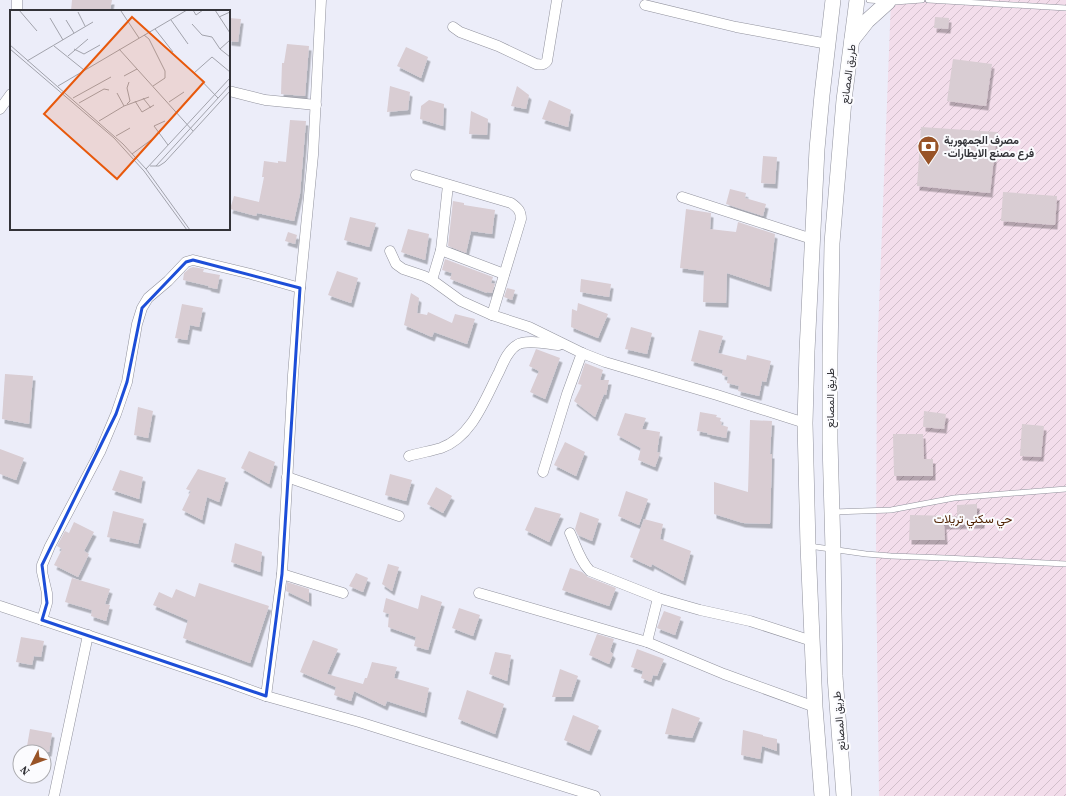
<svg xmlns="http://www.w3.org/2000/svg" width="1066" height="796" font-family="'Source Serif 4',Vazirmatn,serif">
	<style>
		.industrial { fill: url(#industrial-furrows) }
		.building { fill: #d9cdd3; filter: url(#shadow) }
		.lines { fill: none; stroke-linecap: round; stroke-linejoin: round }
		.service-casing { stroke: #91929d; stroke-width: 6 }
		.minor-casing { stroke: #91929d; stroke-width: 11 }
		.primary-casing { stroke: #91929d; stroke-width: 16 }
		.service { stroke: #fff; stroke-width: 5 }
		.minor { stroke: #fff; stroke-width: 10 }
		.primary { stroke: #fff; stroke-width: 15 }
		.marked { fill: none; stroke: #1d4ed8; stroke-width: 3; stroke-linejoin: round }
		.labels { text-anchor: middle; stroke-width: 4; stroke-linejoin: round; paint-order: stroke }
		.street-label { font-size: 11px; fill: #333338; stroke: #fbfbfe }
		.poi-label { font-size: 11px; font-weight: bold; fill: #333338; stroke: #fbfbfe; text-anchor: start }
		.neighbourhood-label { font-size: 12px; fill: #4f2201; stroke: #fbfbfe }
		.inset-road { fill: none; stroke: #a2a3ac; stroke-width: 1 }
		.view { fill: #e8590c; fill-opacity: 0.15; stroke: #e8590c; stroke-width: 2 }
		.inset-edge { fill: none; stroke: #333338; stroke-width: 2 }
	</style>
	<defs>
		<pattern id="industrial-furrows" width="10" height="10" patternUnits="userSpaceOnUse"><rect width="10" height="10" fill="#f3ddeb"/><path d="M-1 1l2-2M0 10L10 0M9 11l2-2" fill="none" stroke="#d1beca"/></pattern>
		<filter id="shadow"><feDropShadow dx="2.5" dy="4.5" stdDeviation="0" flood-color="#0004"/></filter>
	</defs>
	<rect width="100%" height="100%" fill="#ecedf9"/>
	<path class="industrial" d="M891 0H1066V796H879L876 566 877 358Z"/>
	<g class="building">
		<path d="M72 0H112L110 11H71Z"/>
		<path d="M935 17 949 18 948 29 934 28Z"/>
		<path d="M229 18 241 19 238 42 229 41Z"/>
		<path d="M287 44 309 46 305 96 281 94 282 63H284Z"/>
		<path d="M406 47 428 57 421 78 397 66Z"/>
		<path d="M953 59 992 64 986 106 947 101Z"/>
		<path d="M390 86 410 92 408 110 387 112Z"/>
		<path d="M517 86 529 95 526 109 511 106Z"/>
		<path d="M429 100 444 104 443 126 420 119 421 106Z"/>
		<path d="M549 100 571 110 568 127 542 119Z"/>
		<path d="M471 111 488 119 487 135 469 134Z"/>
		<path d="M290 120 306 121 300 194 294 221 257 213 256 216 230 209 234 196 259 202 264 177H262L264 161 278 163V161L286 162Z"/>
		<path d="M921 127 997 132 990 193 917 186Z"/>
		<path d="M763 156 777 157 775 184 761 183Z"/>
		<path d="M730 189 746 193 745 198 766 204 763 216 726 204Z"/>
		<path d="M1003 192 1057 196 1055 225 1001 221Z"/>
		<path d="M453 201 464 203V205L495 210 492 234 471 231 466 253 448 246Z"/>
		<path d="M686 209 711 213 710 229 736 232 738 222 775 234 769 287 727 273 726 303 703 302 704 271 680 268Z"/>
		<path d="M350 217 376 223 369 247 344 240Z"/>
		<path d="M408 229 429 234 425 260 401 252Z"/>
		<path d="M288 232 297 235 295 244 285 241Z"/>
		<path d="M445 259 493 277 491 283 495 284 492 293 487 292V293L450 279 452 273 442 270Z"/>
		<path d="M193 267 204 269 203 272 220 275 217 289 208 287 209 286 183 280 184 273 190 268Z"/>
		<path d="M337 271 358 278 351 303 328 295Z"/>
		<path d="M581 279 611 284 609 297 580 292Z"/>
		<path d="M507 288 515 290 512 300 504 297Z"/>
		<path d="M411 293 419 298 417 313 427 315 428 312 452 323 455 314 475 319 467 344 434 332 432 337 404 325Z"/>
		<path d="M578 303 608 314 598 338 571 327 572 309 577 311Z"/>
		<path d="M182 304 203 308 199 327 190 325 187 340 175 338Z"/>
		<path d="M631 327 652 333 647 354 625 349Z"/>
		<path d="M699 330 723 336 718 353 746 360 747 355 771 361 766 382 762 381 759 396 738 391 739 386 727 383 728 377 722 375 723 370 691 361Z"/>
		<path d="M536 349 560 358 545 399 530 392 539 371 529 366Z"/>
		<path d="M585 363 603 370 600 380H609L606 395 604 394 595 417 574 401 582 385 578 384Z"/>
		<path d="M5 374 33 376 29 424 2 419Z"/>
		<path d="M138 407 153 411 148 438 134 435Z"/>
		<path d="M924 411 946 414 944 429 923 427Z"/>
		<path d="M700 412 717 415 716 417 721 418 720 421 722 422 721 425 728 427 726 438 707 434 708 433 697 431Z"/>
		<path d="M625 413 646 418 642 429 660 432 657 452 660 453 655 467 638 460 641 448 617 435Z"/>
		<path d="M750 420 772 421 770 454H772L770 524 743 523 714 514V482L748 492Z"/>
		<path d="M1022 424 1044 426 1041 457 1020 456Z"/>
		<path d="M893 434H923L924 459H933V476H894Z"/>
		<path d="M565 442 585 452 576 476 554 465Z"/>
		<path d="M0 449 24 458 16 480 0 474Z"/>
		<path d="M249 451 275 462 269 484 241 468Z"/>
		<path d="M198 469 226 478 219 502 207 497 202 520 182 510 191 491 186 489Z"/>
		<path d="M120 470 143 477 139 499 112 490Z"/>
		<path d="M390 474 412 480 406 501 385 495Z"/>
		<path d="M436 487 452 496 443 513 427 504Z"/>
		<path d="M626 491 648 499 639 525 618 516Z"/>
		<path d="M977 504V516H982V524L944 525 945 540H909L910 515 957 516V505Z"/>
		<path d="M535 507 561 514 549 542 525 530Z"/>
		<path d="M113 511 144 519 138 544 107 537Z"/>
		<path d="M580 512 599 519 592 541 578 535 575 529Z"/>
		<path d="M644 519 663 524 660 539 691 551 683 581 652 564 651 567 630 557Z"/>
		<path d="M74 522 94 532 84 551 89 554 78 577 54 565 62 549 57 546 65 531 69 533Z"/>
		<path d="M235 543 262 552 260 572 231 562Z"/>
		<path d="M388 564 399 567 392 591 382 584Z"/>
		<path d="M570 568 582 572 588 577 616 588 609 606 562 590Z"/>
		<path d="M356 573 368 578 363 592 349 586Z"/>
		<path d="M72 578 110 589 105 604 110 605 106 621 91 616 92 610 65 602Z"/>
		<path d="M287 582 309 589V602L286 591Z"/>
		<path d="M199 583 269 606 250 663 183 638 188 620 153 605 159 592 172 598 176 589 195 597Z"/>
		<path d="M421 595 442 602 428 650 414 646 416 637 388 627 389 614 383 612 386 598 418 609Z"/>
		<path d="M459 608 480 615 473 636 452 628Z"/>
		<path d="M664 611 681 617 675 635 657 628Z"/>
		<path d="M597 634 614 639 610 651 613 654 609 664 589 655Z"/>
		<path d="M21 637 44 641 41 657 34 656 32 665 16 662Z"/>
		<path d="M313 640 338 649 327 674 363 684 365 678H367L372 662 397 667 394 678 429 688 424 713 387 701 385 706 354 691 351 701 334 695 336 687 300 672Z"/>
		<path d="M637 649 664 659 657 676 653 675 651 682 641 678 643 671 631 667Z"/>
		<path d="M495 652 511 655 507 681 489 674Z"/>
		<path d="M560 669 578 676 571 697H552Z"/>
		<path d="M467 690 504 704 495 734 458 719Z"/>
		<path d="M672 708 700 718 692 738 665 734Z"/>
		<path d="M573 715 599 726 589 751 564 740Z"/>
		<path d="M30 729 52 733 49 752H26Z"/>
		<path d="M743 730 763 735V736L777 739V751L762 746 760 759 741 755Z"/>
	</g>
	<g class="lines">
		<defs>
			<g id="service">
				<path d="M869 0 895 2 922 0"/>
				<path d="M928 0 1066 8"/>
				<path d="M833 512 891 510 954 498 1066 489"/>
				<path d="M809 546 866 554 891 556 945 558 1066 564"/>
			</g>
			<g id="minor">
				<path d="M645 5 736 27 828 44"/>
				<path d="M17 11V0"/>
				<path d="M453 27 460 32 498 46 536 64C541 65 544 65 547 61L557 0"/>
				<path d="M229 91 265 100 316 105"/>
				<path d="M0 109 11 94"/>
				<path d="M416 175 511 203C518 208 521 211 521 219L492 315"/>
				<path d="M682 197 812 239"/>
				<path d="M441 250 504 274"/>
				<path d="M390 251 396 264 403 269 424 276 432 280 461 301 492 315 529 327 582 353 605 362 717 395 805 423"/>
				<path d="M432 280 441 250 448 185"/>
				<path d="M409 456C419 453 431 451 441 448 472 437 485 399 499 372 503 363 508 350 517 345 526 339 548 344 559 345"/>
				<path d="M543 472 567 394 582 353"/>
				<path d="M287 477 399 516"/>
				<path d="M570 533C576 546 580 561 590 571L658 598 700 610 750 621 812 641"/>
				<path d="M282 574 343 593"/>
				<path d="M479 593 647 642 724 674 815 707"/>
				<path d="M0 606 225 681 266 696 359 722 595 796"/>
				<path d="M42 620 47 603V593L42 572V565L50 546 100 452 116 414 127 382 137 324 142 308 148 298 168 281 186 262 193 260 251 274 300 288"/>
				<path d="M647 642 658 598"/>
				<path d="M266 696 282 574 293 375 300 288 313 155 321 0"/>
				<path d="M54 796 88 635"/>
			</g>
			<g id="primary">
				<path d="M852 40 867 21 888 2"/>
				<path d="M822 796 815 707 808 546 805 423 807 351 817 149 822 95 833 0"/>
				<path d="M844 796 835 676 833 549 830 442V355L832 243 844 100 857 0"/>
			</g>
		</defs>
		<use href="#service" class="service-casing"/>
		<use href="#minor" class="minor-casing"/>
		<use href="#primary" class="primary-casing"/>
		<use href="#service" class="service"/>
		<use href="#minor" class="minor"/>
		<use href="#primary" class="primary"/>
	</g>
	<path class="marked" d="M193 260 300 288 282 574 266 696 42 620 47 603 42 565 116 414 127 382 142 308 186 262Z"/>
	<defs>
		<symbol id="bank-pin" viewBox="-11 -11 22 30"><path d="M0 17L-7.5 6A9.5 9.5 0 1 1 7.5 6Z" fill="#985327" stroke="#fbfbfe"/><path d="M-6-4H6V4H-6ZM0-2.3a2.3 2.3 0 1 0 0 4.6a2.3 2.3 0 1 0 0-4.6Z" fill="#fff"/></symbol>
	</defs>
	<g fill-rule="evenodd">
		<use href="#bank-pin" x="916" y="134" width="25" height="34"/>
	</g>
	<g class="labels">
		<g class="street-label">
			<text transform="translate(848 74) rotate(-83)" y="4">طريق المصانع</text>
			<text transform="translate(830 398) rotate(-90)" y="4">طريق المصانع</text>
			<text transform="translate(839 721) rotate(-95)" y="4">طريق المصانع</text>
		</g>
		<g class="poi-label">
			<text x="944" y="144">مصرف الجمهورية<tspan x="944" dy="13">-فرع مصنع الايطارات</tspan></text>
		</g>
		<g class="neighbourhood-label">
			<text x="973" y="523">حي سكني تريلات</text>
		</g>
	</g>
	<g transform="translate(10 10)">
		<rect width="220" height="220" fill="#ecedf9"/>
		<path class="inset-road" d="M9 0 27 21M183 0 186 5 193 0M205 0 220 23M111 1 129 28M68 2 75 16M209 7 220 2M40 8 53 30M56 10 64 23M161 10 178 34M182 14 192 25 202 27 210 39M145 19 163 42M134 25 139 29 155 61V68L143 76M220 30 210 39 220 47M0 35 113 134 136 159 180 220M44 36 74 60M0 39 104 128 134 161 177 220M64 39 74 44 90 35M109 39 183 121M58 46 78 29M17 51 83 12M114 66 127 59M48 76 177 0M107 83 114 96M63 88 101 67M133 88 141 98M208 88 184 63 202 47 220 62M125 91 132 102 144 95M159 92 174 82M69 93 94 79 99 80M117 94 120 91 117 78 119 72M89 111 114 96 139 87M155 111 144 116 158 135M106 126 120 118M122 144 141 130M140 156H149L155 152 220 81M146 156 220 75M136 159 220 68"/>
		<path class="view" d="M122 7 194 72 107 169 34 104Z"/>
		<rect width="220" height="220" class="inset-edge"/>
	</g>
	<g transform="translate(32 764) rotate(228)"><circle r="19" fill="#fbfbfe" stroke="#ababaf"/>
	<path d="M0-3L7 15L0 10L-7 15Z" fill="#985327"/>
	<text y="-6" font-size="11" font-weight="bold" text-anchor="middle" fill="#333338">N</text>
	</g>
</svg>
